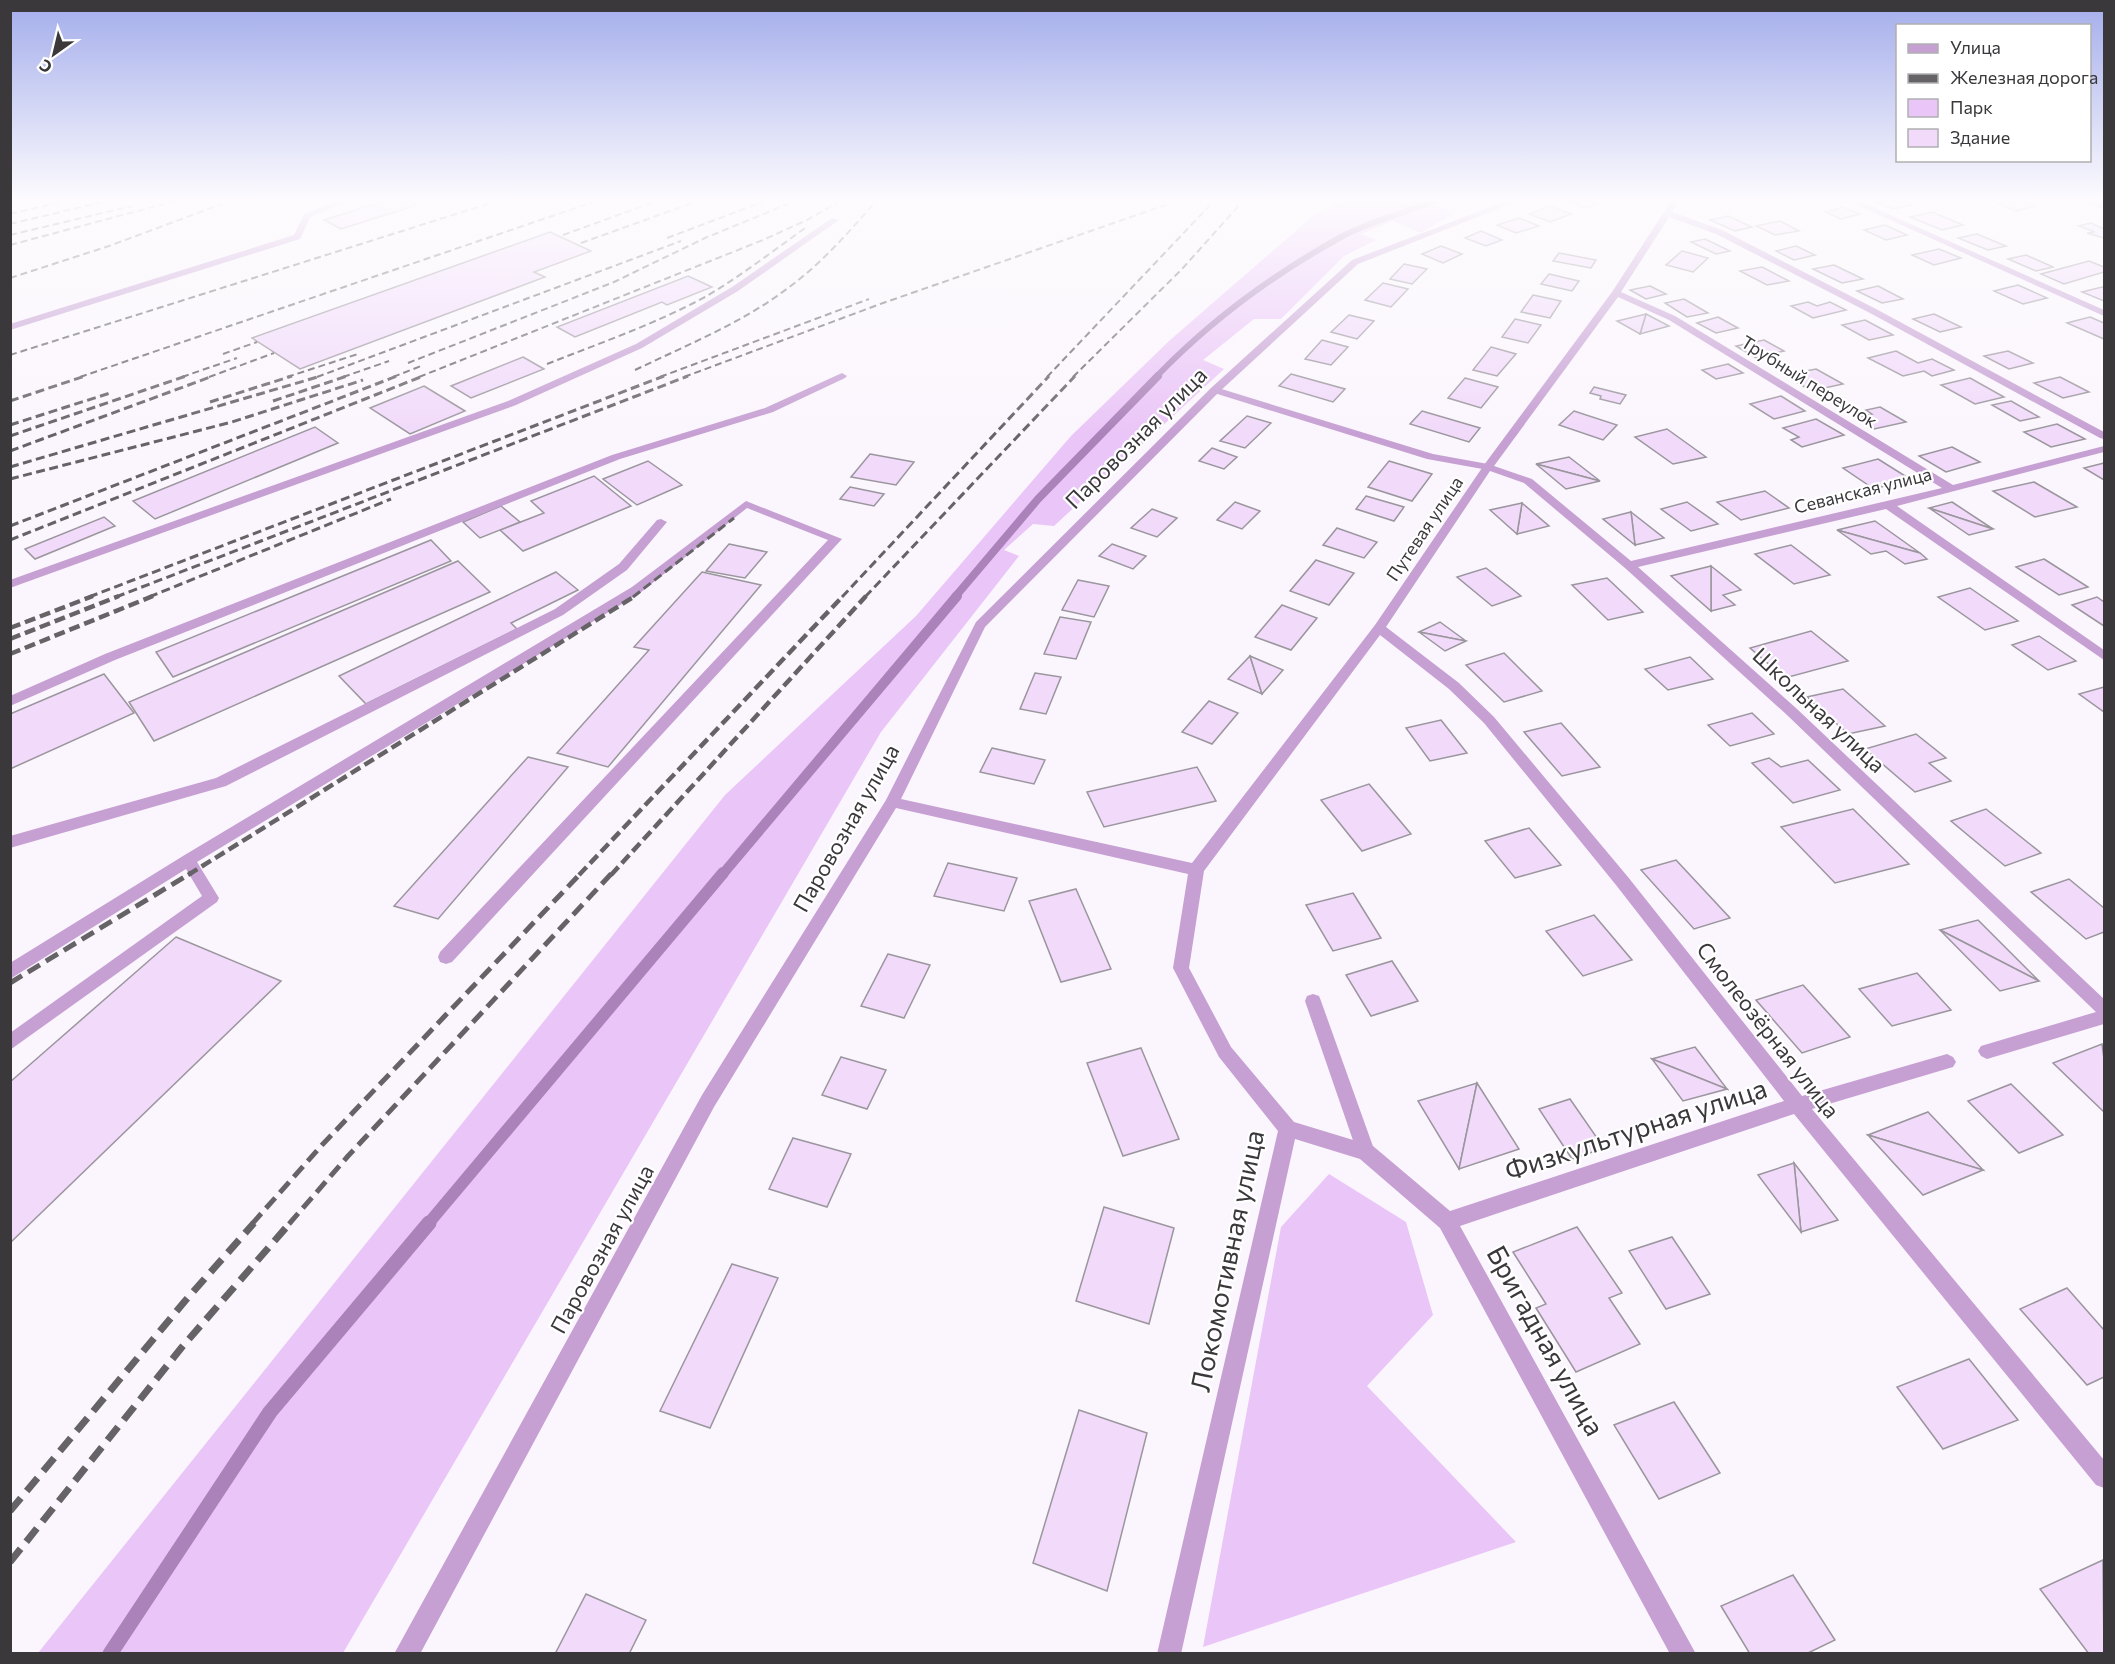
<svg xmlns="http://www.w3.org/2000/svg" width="2115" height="1664" font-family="Commissioner,sans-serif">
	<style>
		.green { fill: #eac5f7 }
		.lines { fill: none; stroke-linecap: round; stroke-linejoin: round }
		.stream-far4 { stroke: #ab82ba; stroke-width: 6 }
		.stream-far3 { stroke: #ab82ba; stroke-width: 8 }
		.stream-far2 { stroke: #ab82ba; stroke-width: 10 }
		.stream-far1 { stroke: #ab82ba; stroke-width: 12 }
		.stream { stroke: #ab82ba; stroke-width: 15 }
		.building { fill: #f1dafa; stroke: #9b969d; stroke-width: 1.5 }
		.lane { fill: #c6a0d3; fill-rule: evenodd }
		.street { fill: #c6a0d3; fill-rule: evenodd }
		.rail-far4 { stroke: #666367; stroke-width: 2; stroke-dasharray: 7 4; stroke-linecap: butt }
		.rail-far3 { stroke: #666367; stroke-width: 3; stroke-dasharray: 9 4.5; stroke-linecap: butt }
		.rail-far2 { stroke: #666367; stroke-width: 4.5; stroke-dasharray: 11 5; stroke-linecap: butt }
		.rail-far1 { stroke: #666367; stroke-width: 5; stroke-dasharray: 14 7; stroke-linecap: butt }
		.rail { stroke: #666367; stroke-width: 7; stroke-dasharray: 17 9; stroke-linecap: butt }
		.labels { text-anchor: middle; stroke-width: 4.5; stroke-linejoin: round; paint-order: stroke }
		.far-street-label { font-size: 18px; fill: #3a383b; stroke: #fff }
		.street-label { font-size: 22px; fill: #3a383b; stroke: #fff }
		.near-street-label { font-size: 27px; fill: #3a383b; stroke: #fff }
	</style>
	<rect width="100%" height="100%" fill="#fbf6fd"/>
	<g class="green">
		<path d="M1344 201H1446L1437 205 1454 213 1421 233 1393 221 1361 234 1376 240 1344 256 1281 319H1254L1203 360 1224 369 1054 526 1033 524 1004 550 1019 556 881 732 343 1653H38L725 795 916 616 1071 436 1169 341 1314 215Z"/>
		<path d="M1329 1174 1406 1222 1433 1315 1367 1386 1516 1542 1203 1647 1281 1227Z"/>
	</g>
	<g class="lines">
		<path class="stream-far4" d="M1156 377C1209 322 1274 274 1341 237 1370 221 1405 213 1435 201"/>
		<path class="stream-far3" d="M955 597 1038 499 1158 376"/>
		<path class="stream-far2" d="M722 875 957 596"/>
		<path class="stream-far1" d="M428 1224 723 873"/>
		<path class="stream" d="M110 1654 270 1412 429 1223"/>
	</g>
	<g class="building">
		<path d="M384 201H410L417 205 341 229 324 220Z"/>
		<path d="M1567 201H1594L1599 203 1585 208Z"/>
		<path d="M1904 201 1913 205 1893 209 1875 202Z"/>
		<path d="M2010 201H2023L2036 206 2016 211 1998 204Z"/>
		<path d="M1550 206 1571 214 1550 222 1529 214Z"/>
		<path d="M1843 207 1860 214 1841 219 1825 212Z"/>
		<path d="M1932 212 1963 225 1942 230 1910 217Z"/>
		<path d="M1728 216 1752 227 1735 231 1710 220Z"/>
		<path d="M1519 218 1539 226 1516 233 1497 225Z"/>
		<path d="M1780 221 1799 231 1775 235 1756 226Z"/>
		<path d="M2091 223 2104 229V238L2087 233 2095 232 2079 226Z"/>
		<path d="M1885 225 1907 235 1886 240 1864 230Z"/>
		<path d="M1481 231 1502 240 1486 246 1465 238Z"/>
		<path d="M550 232 591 251 534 272 545 277 300 369 252 338Z"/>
		<path d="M1977 234 2006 246 1988 250 1958 238Z"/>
		<path d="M1705 239 1730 251 1716 254 1691 242Z"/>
		<path d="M1441 246 1462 254 1443 263 1422 254Z"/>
		<path d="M1796 246 1815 255 1794 260 1776 251Z"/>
		<path d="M1939 249 1961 258 1934 265 1912 255Z"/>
		<path d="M1682 251 1708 258 1693 272 1666 265Z"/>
		<path d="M1559 253 1596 260 1591 268 1553 261Z"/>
		<path d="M2026 255 2053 267 2036 271 2008 259Z"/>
		<path d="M2089 261 2104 267V272L2064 284 2041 274Z"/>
		<path d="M1404 264 1427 269 1412 284 1390 279Z"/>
		<path d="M1834 265 1863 279 1842 283 1813 269Z"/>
		<path d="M1762 267 1789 281 1767 285 1740 271Z"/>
		<path d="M1549 274 1579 281 1572 291 1541 284Z"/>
		<path d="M688 276 712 287 667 305 662 302 575 337 557 327Z"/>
		<path d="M1383 283 1408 289 1391 307 1365 300Z"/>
		<path d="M2018 285 2047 298 2023 304 1994 291Z"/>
		<path d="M1650 286 1666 294 1646 299 1630 290Z"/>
		<path d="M1878 286 1903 299 1882 303 1857 291Z"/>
		<path d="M2102 287 2104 288V301L2082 292Z"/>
		<path d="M1533 295 1561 301 1550 318 1521 312Z"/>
		<path d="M1684 299 1708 313 1687 317 1665 303Z"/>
		<path d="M1808 302 1817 306 1830 302 1846 310 1813 318 1791 306Z"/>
		<path d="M1646 314 1669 326 1640 334Z"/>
		<path d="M1646 314 1640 334 1617 321Z"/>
		<path d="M1934 314 1961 327 1940 332 1913 319Z"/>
		<path d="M1349 315 1374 321 1357 339 1331 332Z"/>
		<path d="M1718 317 1738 328 1716 333 1697 323Z"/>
		<path d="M2090 317 2104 323V339L2067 323Z"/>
		<path d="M1515 319 1541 325 1528 343 1502 337Z"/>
		<path d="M1865 320 1893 335 1869 340 1842 325Z"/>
		<path d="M1322 340 1348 347 1331 365 1305 359Z"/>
		<path d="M1764 340 1784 351 1756 358 1736 346Z"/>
		<path d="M1491 347 1516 354 1497 376 1473 370Z"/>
		<path d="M1896 351 1918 363 1932 359 1954 370 1932 376 1924 371 1903 376 1868 358Z"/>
		<path d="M2008 351 2033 363 2009 369 1984 356Z"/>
		<path d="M523 357 544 369 471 398 451 386Z"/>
		<path d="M1728 364 1743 373 1716 379 1702 370Z"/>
		<path d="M1816 369 1843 384 1811 391 1785 375Z"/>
		<path d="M1291 374 1345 389 1333 402 1279 386Z"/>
		<path d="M2060 377 2089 392 2063 398 2034 383Z"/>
		<path d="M1465 378 1498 387 1481 408 1448 398Z"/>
		<path d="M1970 378 2004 397 1975 404 1941 385Z"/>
		<path d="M424 386 465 411 410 434 370 408Z"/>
		<path d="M1594 387 1626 395 1620 404 1600 399 1601 396 1590 393Z"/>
		<path d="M1781 396 1805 411 1774 419 1750 404Z"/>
		<path d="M2011 401 2039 417 2020 421 1992 405Z"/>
		<path d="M1880 407 1906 422 1874 429 1855 417 1872 414 1866 410Z"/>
		<path d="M1422 411 1480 428 1469 442 1410 424Z"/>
		<path d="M1574 411 1617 425 1603 440 1559 425Z"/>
		<path d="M1247 416 1271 423 1245 448 1220 441Z"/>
		<path d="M1816 419 1844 435 1802 447 1791 440 1799 437 1783 428Z"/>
		<path d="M2057 424 2085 439 2051 447 2024 432Z"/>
		<path d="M315 427 338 443 155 519 133 501Z"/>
		<path d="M1667 429 1706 457 1673 464 1635 437Z"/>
		<path d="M1952 447 1980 462 1946 472 1919 456Z"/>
		<path d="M1212 448 1237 457 1224 469 1199 461Z"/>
		<path d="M870 454 914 462 896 485 851 477Z"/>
		<path d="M1569 457 1600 481 1536 464Z"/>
		<path d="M1878 459 1910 479 1874 489 1843 468Z"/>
		<path d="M648 461 682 485 637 505 603 479Z"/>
		<path d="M1389 461 1432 474 1412 501 1368 487Z"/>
		<path d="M2104 463V480L2084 468Z"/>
		<path d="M1536 464 1600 481 1566 489Z"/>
		<path d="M594 476 631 506 523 551 500 530 544 513 531 501Z"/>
		<path d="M2034 482 2077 507 2035 517 1993 491Z"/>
		<path d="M850 487 884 494 874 506 840 499Z"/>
		<path d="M1765 491 1789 508 1741 520 1717 502Z"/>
		<path d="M1366 496 1404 507 1394 521 1356 509Z"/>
		<path d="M1235 502 1260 511 1242 529 1217 520Z"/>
		<path d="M1687 502 1718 524 1691 531 1661 509Z"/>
		<path d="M1952 502 1993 529 1929 508Z"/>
		<path d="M1522 503 1549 526 1517 534Z"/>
		<path d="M1522 503 1517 534 1490 510Z"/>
		<path d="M501 506 520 522 480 538 463 522Z"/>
		<path d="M1929 508 1993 529 1969 535Z"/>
		<path d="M1152 509 1177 518 1157 537 1131 528Z"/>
		<path d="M1631 512 1664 538 1635 545Z"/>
		<path d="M1631 512 1635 545 1603 519Z"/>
		<path d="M104 517 115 526 35 559 25 549Z"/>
		<path d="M1875 521 1920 553 1837 530Z"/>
		<path d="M1337 528 1377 542 1364 558 1323 545Z"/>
		<path d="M1837 530 1920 553 1927 559 1905 564 1886 551 1871 554Z"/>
		<path d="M431 540 451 561 173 677 156 652Z"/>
		<path d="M729 544 767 552 745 578 706 571Z"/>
		<path d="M1112 544 1146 556 1133 569 1099 556Z"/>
		<path d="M1791 545 1830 575 1794 584 1755 554Z"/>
		<path d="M2044 559 2088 587 2059 595 2016 567Z"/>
		<path d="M1316 560 1354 573 1329 605 1290 591Z"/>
		<path d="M458 561 490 592 154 741 129 702Z"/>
		<path d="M1711 566 1741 590 1723 595 1735 605 1711 611Z"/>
		<path d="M1711 566V611L1671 576Z"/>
		<path d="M1486 568 1521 596 1492 606 1457 577Z"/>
		<path d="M556 572 578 590 511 623 517 629 366 704 339 676Z"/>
		<path d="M702 572 761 585 608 767 557 753 649 650 634 647Z"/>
		<path d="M1607 578 1643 612 1608 620 1572 585Z"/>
		<path d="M1078 580 1109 586 1094 617 1062 610Z"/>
		<path d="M1970 588 2018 621 1985 630 1938 597Z"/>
		<path d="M2097 597 2104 602V626L2072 605Z"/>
		<path d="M1282 605 1317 618 1291 650 1255 637Z"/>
		<path d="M1060 617 1091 622 1076 659 1044 654Z"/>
		<path d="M1440 622 1466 641 1419 632Z"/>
		<path d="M1811 631 1848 661 1785 678 1750 648Z"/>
		<path d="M1419 632 1466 641 1445 651Z"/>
		<path d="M2039 636 2076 661 2048 670 2012 645Z"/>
		<path d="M1504 653 1542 691 1504 702 1466 665Z"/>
		<path d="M1250 656 1262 694 1228 679Z"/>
		<path d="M1250 656 1283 670 1262 694Z"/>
		<path d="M1690 657 1713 679 1668 690 1645 669Z"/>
		<path d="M1035 673 1061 677 1046 714 1020 709Z"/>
		<path d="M104 674 134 713 10 769V714Z"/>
		<path d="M2104 687V712L2079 694Z"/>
		<path d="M1843 689 1885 726 1848 734 1807 697Z"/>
		<path d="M1209 701 1238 713 1212 744 1182 732Z"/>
		<path d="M1752 713 1774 734 1730 746 1708 725Z"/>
		<path d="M1441 720 1467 753 1430 761 1406 728Z"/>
		<path d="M1561 723 1600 767 1562 776 1524 732Z"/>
		<path d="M1916 734 1946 758 1929 763 1951 781 1915 792 1865 749Z"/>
		<path d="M992 748 1045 760 1034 784 980 772Z"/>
		<path d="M528 757 568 767 438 919 394 906Z"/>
		<path d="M1769 758 1781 767 1808 760 1840 790 1793 803 1752 763Z"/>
		<path d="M1197 767 1216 801 1104 827 1087 792Z"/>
		<path d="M1369 784 1411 834 1362 851 1321 800Z"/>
		<path d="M1853 809 1909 864 1835 883 1781 827Z"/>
		<path d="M1986 809 2041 853 2005 866 1951 821Z"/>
		<path d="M1529 828 1561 865 1515 878 1485 841Z"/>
		<path d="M1676 860 1730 918 1694 929 1641 870Z"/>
		<path d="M948 863 1017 878 1004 911 934 896Z"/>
		<path d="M2069 879 2104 908V932L2086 939 2031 892Z"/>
		<path d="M1076 889 1111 969 1061 982 1029 901Z"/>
		<path d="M1353 893 1381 938 1333 951 1306 905Z"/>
		<path d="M1594 915 1632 960 1583 976 1546 931Z"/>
		<path d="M1978 920 2039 981 1940 930Z"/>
		<path d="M1940 930 2039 981 2000 991Z"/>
		<path d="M176 937 281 981 10 1243V1082Z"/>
		<path d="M888 954 930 965 904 1018 861 1006Z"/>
		<path d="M1392 961 1418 1001 1371 1016 1346 975Z"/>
		<path d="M1917 973 1951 1010 1892 1026 1859 989Z"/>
		<path d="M1803 985 1850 1037 1802 1053 1756 1000Z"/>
		<path d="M2102 1044 2104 1059V1112L2053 1063Z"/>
		<path d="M1695 1047 1727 1089 1652 1059Z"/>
		<path d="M1141 1048 1179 1139 1123 1156 1087 1063Z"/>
		<path d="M841 1057 886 1070 867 1109 822 1095Z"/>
		<path d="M1652 1059 1727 1089 1683 1101Z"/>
		<path d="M1477 1083 1459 1169 1418 1101Z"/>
		<path d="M1477 1083 1519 1149 1459 1169Z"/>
		<path d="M2011 1084 2063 1135 2019 1153 1968 1101Z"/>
		<path d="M1570 1099 1604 1148 1572 1159 1539 1109Z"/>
		<path d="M1928 1112 1983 1170 1868 1135Z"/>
		<path d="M1868 1135 1983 1170 1923 1195Z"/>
		<path d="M793 1138 851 1154 827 1207 769 1189Z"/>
		<path d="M1794 1163 1838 1220 1801 1232Z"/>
		<path d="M1794 1163 1801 1232 1758 1175Z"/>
		<path d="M1104 1207 1174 1228 1149 1324 1076 1301Z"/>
		<path d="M1577 1227 1622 1293 1609 1298 1640 1344 1576 1372 1536 1308 1546 1304 1513 1252Z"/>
		<path d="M1672 1237 1710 1294 1666 1309 1629 1251Z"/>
		<path d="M732 1264 778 1278 710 1428 660 1411Z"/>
		<path d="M2067 1288 2104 1330V1377L2087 1385 2020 1309Z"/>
		<path d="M1969 1359 2018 1420 1943 1449 1897 1387Z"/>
		<path d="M1674 1402 1720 1473 1659 1499 1614 1425Z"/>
		<path d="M1079 1410 1147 1433 1107 1591 1033 1563Z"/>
		<path d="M2103 1560 2104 1654H2089L2040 1589Z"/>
		<path d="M1793 1575 1835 1640 1806 1654H1750L1721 1606Z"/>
		<path d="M586 1594 646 1620 629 1654H555Z"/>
	</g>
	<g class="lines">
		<g class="lane">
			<path d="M337 201H349L310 217 300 239 10 330V324L294 235 304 214Z"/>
			<path d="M832 218 839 220 738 291 642 348 516 405 10 588V580L508 401 636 344 732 287Z"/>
			<path d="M842 373 847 376 845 378 773 412 620 459 115 660 10 706V696L105 654 612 455 765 408Z"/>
			<path d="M1215 387 1433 454 1488 464 1493 467 1488 470 1427 459 1211 392 1210 390Z"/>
			<path d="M746 501 842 539 452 962 446 964 440 962 438 957 440 952 828 540 747 508 640 593 197 862 219 898 217 902 10 1050V1033L202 896 186 869 10 979V963L183 856 632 587Z"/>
			<path d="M661 519 667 522 627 570 563 615 226 786 10 848V836L216 778 555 609 619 564 657 520Z"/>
			<path d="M1313 994 1319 996 1321 1001 1375 1152 1373 1158 1366 1161 1359 1158 1357 1152 1305 1001 1307 996Z"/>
		</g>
		<g class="street">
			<path d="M1506 201H1518L1358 264 1219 392 985 627 901 799 1192 863 1375 625 1484 465 1612 292 1671 201H1679L1672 212 1722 230 1876 309 2104 432V439L2100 438 1870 313 1716 234 1669 217 1621 292 1675 316 1953 485 2104 446V452L1897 506 2104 650V660L1886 509 1638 567 1797 709 2104 999V1024L1987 1059 1981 1056 1978 1051 1981 1046 2096 1012 1787 715 1625 568 1524 483 1490 471 1386 627 1459 683 1494 717 1628 877 1802 1096 1947 1054 1953 1057 1956 1062 1953 1067 1812 1109 2104 1460V1488L2096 1485 1794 1114 1460 1226 1696 1654H1670L1440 1228 1360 1159 1295 1139 1181 1654H1157L1278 1131 1219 1057 1173 968 1188 874 896 808 714 1107 420 1654H394L702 1095 886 800 976 622 1211 388 1352 260ZM1618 297 1669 320 1942 488 1631 561 1532 479 1494 466ZM1380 635 1449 689 1484 723 1616 885 1784 1101 1450 1211 1373 1146 1294 1122 1231 1047 1189 968 1204 871Z"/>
			<path d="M1848 201H1859L2104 310V316Z"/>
			<path d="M2083 201H2095L2104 205V210Z"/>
		</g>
		<g class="rail-far4">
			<path d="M10 203 20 201"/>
			<path d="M10 214 65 201"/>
			<path d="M10 224 107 201"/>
			<path d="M10 235 132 206"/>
			<path d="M563 235 657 201"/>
			<path d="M667 238 765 201"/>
			<path d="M581 243 698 201"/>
			<path d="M10 245 175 201"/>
			<path d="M10 278 109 246 230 201"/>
			<path d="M223 354 257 342"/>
			<path d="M10 355 497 201"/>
			<path d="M408 363 614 282 705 238 795 201"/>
			<path d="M547 364C600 343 655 324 705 297 741 276 774 250 808 226"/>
			<path d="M635 370C687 345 742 323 788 288 822 263 849 232 876 201"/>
			<path d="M80 377 596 201"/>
			<path d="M182 377 237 358"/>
			<path d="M209 377 274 353"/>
			<path d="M287 377 358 354"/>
			<path d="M317 377 681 241"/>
			<path d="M343 377 389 361"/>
			<path d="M393 377 421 366"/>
			<path d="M419 377 763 240 807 220 840 201"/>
			<path d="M660 377 869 299"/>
			<path d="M684 377 883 303 1177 201"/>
			<path d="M1047 377 1214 201"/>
			<path d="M1073 377 1182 269 1243 201"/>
		</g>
		<g class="rail-far3">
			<path d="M10 401 85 376"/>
			<path d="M273 401 347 376"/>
			<path d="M210 402 292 376"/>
			<path d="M10 425 110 393"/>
			<path d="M10 436 186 376"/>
			<path d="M10 451 213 376"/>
			<path d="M10 467 321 376"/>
			<path d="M10 479 232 422 363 380"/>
			<path d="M10 526 397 376"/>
			<path d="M10 540 423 376"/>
			<path d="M89 597 664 376"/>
			<path d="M116 597 688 376"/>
			<path d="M149 597 391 499"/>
			<path d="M633 597 734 518"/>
			<path d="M842 597 1049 376"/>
			<path d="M865 597 1075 376"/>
		</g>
		<g class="rail-far2">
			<path d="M10 628 93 596"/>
			<path d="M10 639 119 596"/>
			<path d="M10 654 153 596"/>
			<path d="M188 875 635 596"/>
			<path d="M579 875 843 596"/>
			<path d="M611 875 866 596"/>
		</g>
		<g class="rail-far1">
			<path d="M10 983 191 873"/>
			<path d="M252 1224 322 1145 581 873"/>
			<path d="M289 1224 348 1156 612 873"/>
		</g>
		<g class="rail">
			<path d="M10 1511 185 1301 254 1223"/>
			<path d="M10 1562 182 1347 290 1223"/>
		</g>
	</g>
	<linearGradient id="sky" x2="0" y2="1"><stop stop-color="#a3adeb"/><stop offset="0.46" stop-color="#fdfbfe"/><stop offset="1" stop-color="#fdfbfe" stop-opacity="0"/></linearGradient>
	<rect width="2115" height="434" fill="url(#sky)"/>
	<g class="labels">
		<g class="far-street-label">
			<text transform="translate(1809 382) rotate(32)" y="6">Трубный переулок</text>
			<text transform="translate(1863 491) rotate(-14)" y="6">Севанская улица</text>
			<text transform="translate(1425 529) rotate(-56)" y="6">Путевая улица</text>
		</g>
		<g class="street-label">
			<text transform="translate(1136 438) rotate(-45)" y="8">Паровозная улица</text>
			<text transform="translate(1819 710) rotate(43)" y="8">Школьная улица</text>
			<text transform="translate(846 828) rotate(-60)" y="8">Паровозная улица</text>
			<text transform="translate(1768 1030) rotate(52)" y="8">Смолеозёрная улица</text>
			<text transform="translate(602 1249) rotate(-61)" y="8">Паровозная улица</text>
		</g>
		<g class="near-street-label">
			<text transform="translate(1636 1130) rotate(-18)" y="9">Физкультурная улица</text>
			<text transform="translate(1228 1261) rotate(-78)" y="9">Локомотивная улица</text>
			<text transform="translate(1545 1341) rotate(61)" y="9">Бригадная улица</text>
		</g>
	</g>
	<rect width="2115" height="1664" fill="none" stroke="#3a383b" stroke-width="24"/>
	<rect x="1896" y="24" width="195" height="138" fill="#ffffff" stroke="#b0afb1" stroke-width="1.5"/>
	<rect x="1908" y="44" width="30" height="9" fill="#c6a0d3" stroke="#b0afb1" stroke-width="1.5"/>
	<text x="1950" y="54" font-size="18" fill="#3a383b">Улица</text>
	<rect x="1908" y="74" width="30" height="9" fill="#666367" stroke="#b0afb1" stroke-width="1.5"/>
	<text x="1950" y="84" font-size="18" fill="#3a383b">Железная дорога</text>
	<rect x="1908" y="99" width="30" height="18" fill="#eac5f7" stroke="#b0afb1" stroke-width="1.5"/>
	<text x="1950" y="114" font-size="18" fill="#3a383b">Парк</text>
	<rect x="1908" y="129" width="30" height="18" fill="#f1dafa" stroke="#b0afb1" stroke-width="1.5"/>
	<text x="1950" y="144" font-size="18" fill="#3a383b">Здание</text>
	<g transform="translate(54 54) rotate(214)" stroke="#ffffff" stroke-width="4.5" paint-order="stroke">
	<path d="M0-4.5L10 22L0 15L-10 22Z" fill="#3a383b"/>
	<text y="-9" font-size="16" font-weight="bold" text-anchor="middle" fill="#3a383b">С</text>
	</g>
</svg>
